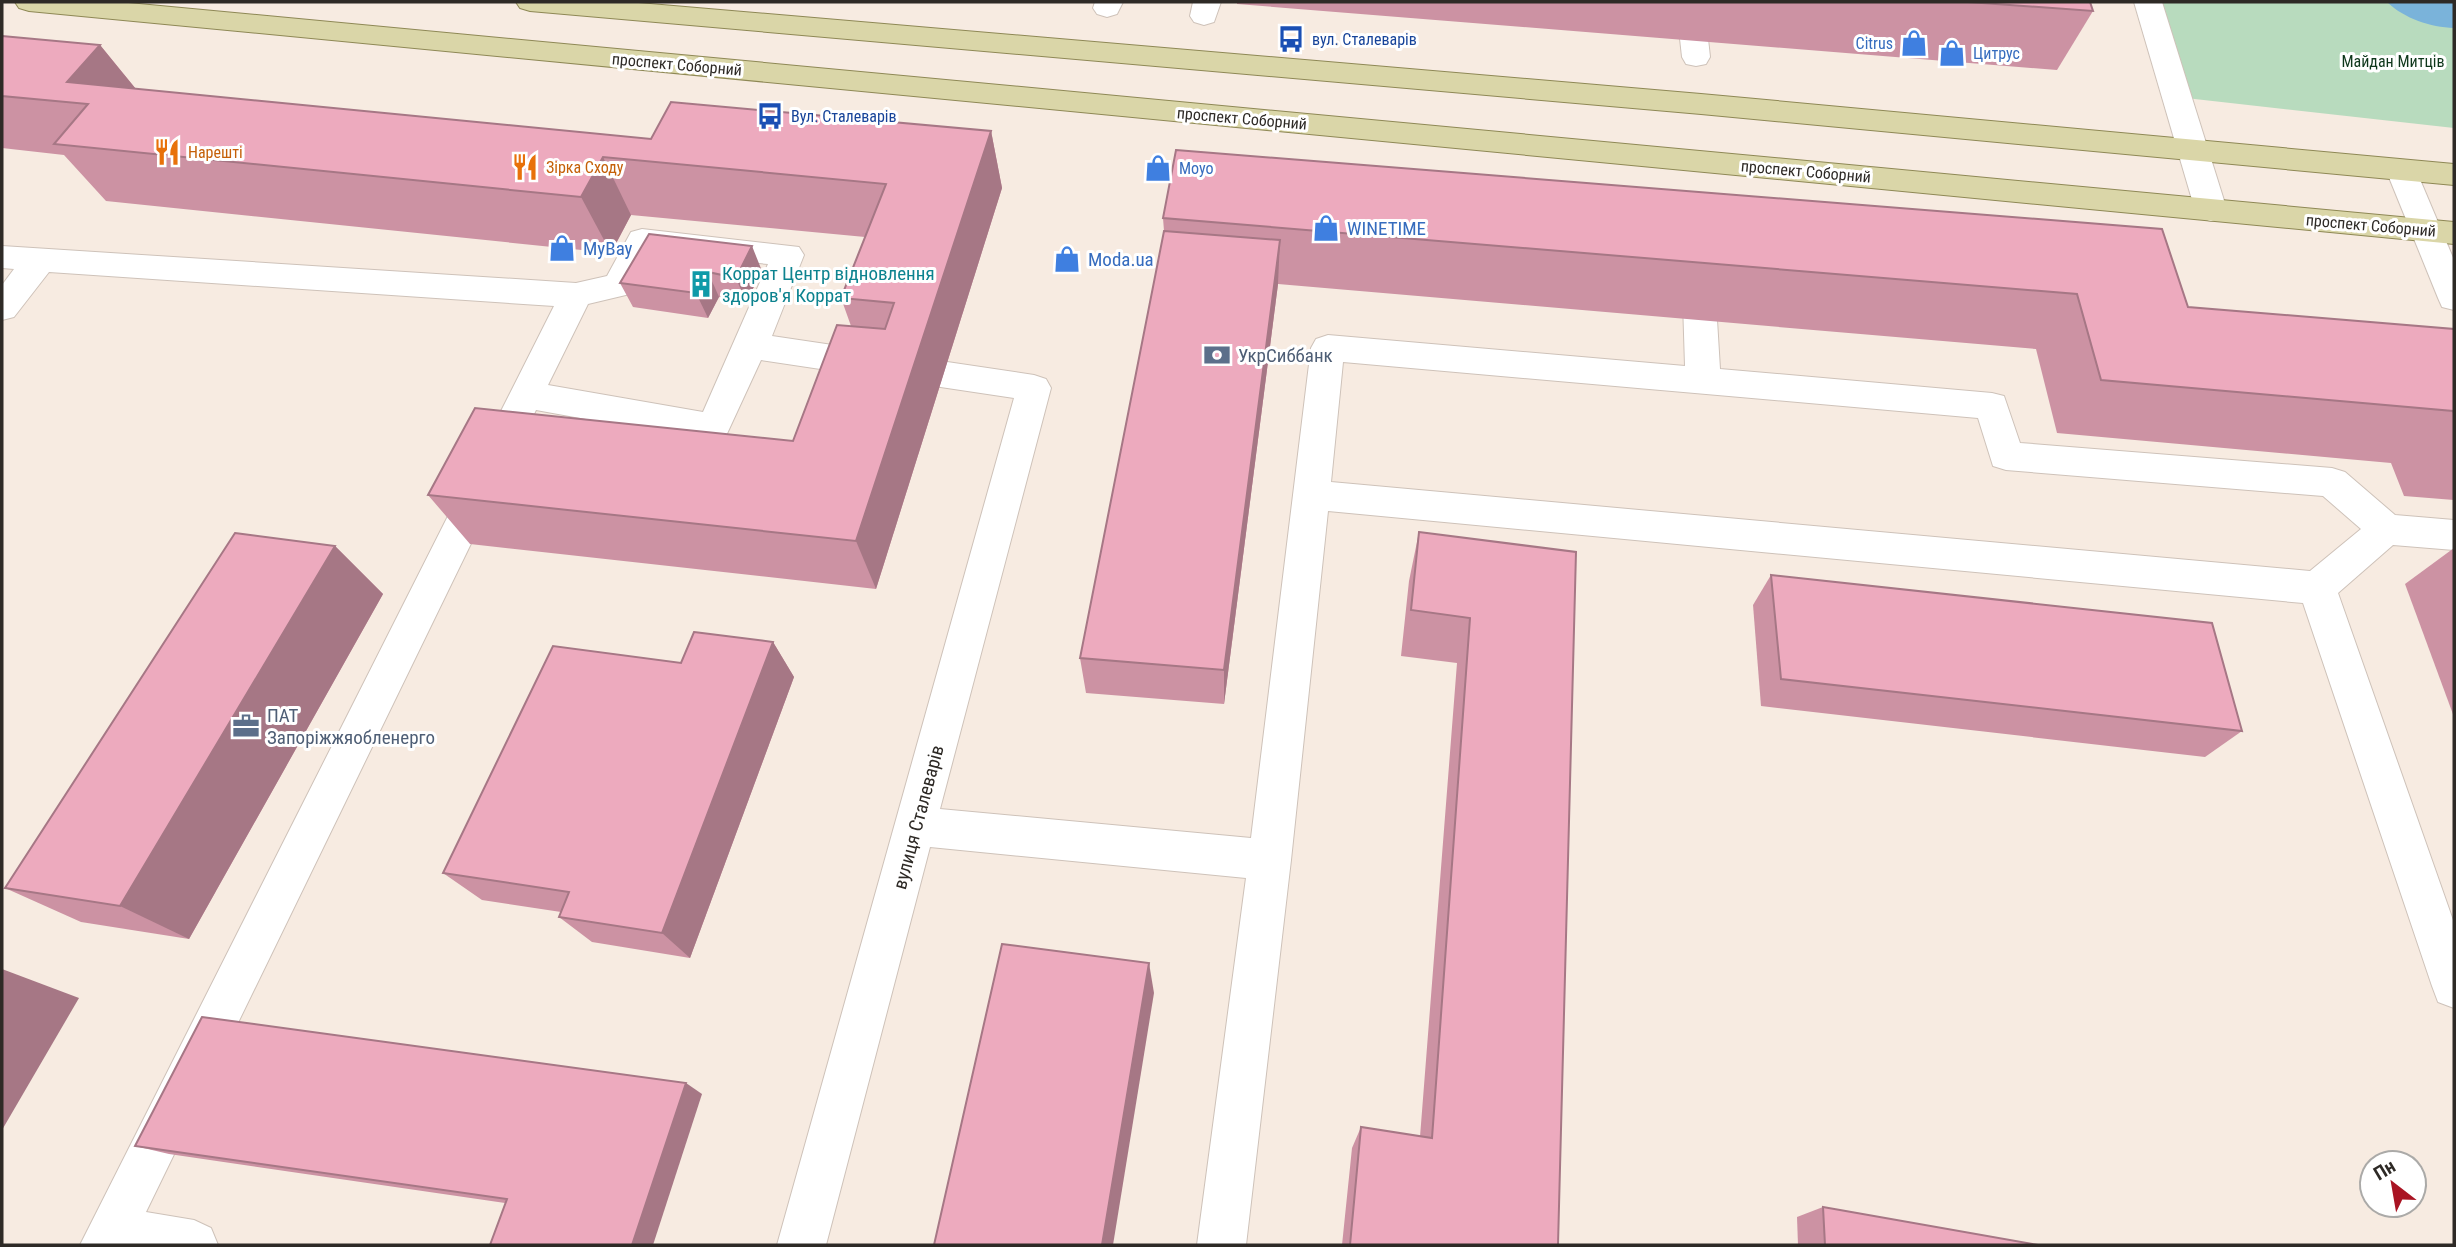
<svg xmlns="http://www.w3.org/2000/svg" width="2456" height="1247" font-family="'Roboto Condensed',sans-serif">
	<style>
		.green { fill: #b8dbbe }
		.water { fill: #7ab3da }
		.lines { fill: none; stroke-linecap: round; stroke-linejoin: round }
		.minor-casing { stroke: #cec2b9; stroke-width: 2 }
		.major-casing { stroke: #8e8855; stroke-width: 2 }
		.minor { fill: #fff; fill-rule: evenodd }
		.major { fill: #dad6a8; fill-rule: evenodd }
		.wall { fill: #cc92a3 }
		.shaded-wall { fill: #a67785 }
		.building { fill: #edaabe; stroke: #a67785; stroke-width: 2 }
		.labels { text-anchor: middle; stroke-width: 6; stroke-linejoin: round; paint-order: stroke }
		.far-transit-label { font-size: 16px; fill: #164399; stroke: #fff; text-anchor: start }
		.far-shop-label { font-size: 16px; fill: #366cbe; stroke: #fff; text-anchor: start }
		.far-park-label { font-size: 16px; fill: #0e371b; stroke: #fff }
		.far-street-label { font-size: 16px; fill: #2e2a26; stroke: #fff }
		.far-food-label { font-size: 16px; fill: #c56008; stroke: #fff; text-anchor: start }
		.shop-label { font-size: 19px; fill: #366cbe; stroke: #fff; text-anchor: start }
		.culture-label { font-size: 19px; fill: #0d838f; stroke: #fff; text-anchor: start }
		.service-label { font-size: 19px; fill: #4e5e75; stroke: #fff; text-anchor: start }
		.street-label { font-size: 19px; fill: #2e2a26; stroke: #fff }
	</style>
	<rect width="100%" height="100%" fill="#f7ebe1"/>
	<path class="green" d="M2149 2H2454V128L2177 97Z"/>
	<path class="water" d="M2387 2H2454V28C2430 27 2405 19 2387 2Z"/>
	<g class="lines">
		<defs>
			<g id="minor">
				<path d="M1095 2H1123L1117 14 1107 17 1097 14 1093 8Z"/>
				<path d="M1193 2H1221L1214 22 1204 25 1194 22 1190 16Z"/>
				<path d="M1676 2H1704L1710 57 1706 64 1696 66 1686 64 1682 57Z"/>
				<path d="M2134 2H2162L2227 210 2222 218 2211 221 2200 218 2195 210Z"/>
				<path d="M2401 160 2412 163 2416 170 2454 260V310L2442 307 2438 298 2386 170 2390 163Z"/>
				<path d="M642 229 799 247 804 255 772 336 1034 375 1046 379 1051 388 940 809 1251 838 1311 348 1316 339 1328 335 1685 366 1682 270 1687 262 1698 258 1709 262 1714 270 1720 369 1992 393 2004 396 2020 443 2332 468 2345 472 2395 515 2454 520V550L2393 545 2338 593 2454 923V1008L2438 1002 2432 986 2303 603 1328 511 1291 860 1246 1245H1197L1246 878 930 847 826 1245H777L1014 398 761 360 725 438 713 442 536 410 146 1212 194 1220 211 1228 218 1245H80L554 306 49 272 14 317 2 320V285L14 269 2 268V246L576 283 607 276 631 232ZM652 252 768 264 703 412 548 385 588 304 630 294ZM1343 362 1978 418 1993 466 2006 470 2323 496 2361 529 2310 571 1331 482Z"/>
			</g>
			<g id="major">
				<path d="M15 2H118L2454 222V244L29 11 19 8Z"/>
				<path d="M516 2H627L1701 94 2454 164V185L1701 114 530 11 520 8Z"/>
			</g>
		</defs>
		<use href="#minor" class="minor-casing"/>
		<use href="#major" class="major-casing"/>
		<use href="#minor" class="minor"/>
		<use href="#major" class="major"/>
	</g>
	<g class="wall">
		<path d="M1237 2H2090L2093 11 2057 70 1237 4Z"/>
		<path d="M2 36 100 45 136 89 651 139 991 131 1002 188 876 589 470 544 428 495 793 441 851 326 841 298 865 237 631 215 611 253 106 201 64 155 2 148Z"/>
		<path d="M1176 150 2188 307 2454 329V500L2404 496 2391 463 2057 433 2036 349 1278 284 1224 704 1086 693 1080 658 1164 231 1163 218Z"/>
		<path d="M649 234 762 271 746 302 719 297 708 318 633 307 620 283Z"/>
		<path d="M1419 532 1576 552 1558 1245H1342L1352 1148 1361 1127 1420 1137 1457 663 1401 656 1409 581Z"/>
		<path d="M335 546 383 594 189 939 81 922 5 888Z"/>
		<path d="M2454 548V717L2405 584Z"/>
		<path d="M1771 575 2242 731 2205 757 1761 706 1753 605Z"/>
		<path d="M773 642 794 677 690 958 592 942 559 917 561 912 482 900 443 873 681 663Z"/>
		<path d="M702 1094 505 1203 169 1154 135 1146Z"/>
		<path d="M1823 1207 2038 1245H1798L1797 1217Z"/>
	</g>
	<g class="shaded-wall">
		<path d="M100 45 148 104 67 82Z"/>
		<path d="M991 131 1002 188 876 589 856 541Z"/>
		<path d="M603 157 631 215 611 253 581 197Z"/>
		<path d="M1280 240 1278 284 1224 704V670Z"/>
		<path d="M752 246 762 271 746 302 736 278Z"/>
		<path d="M708 272 719 297 708 318 696 293Z"/>
		<path d="M335 546 383 594 189 939 120 906Z"/>
		<path d="M773 642 794 677 690 958 662 933Z"/>
		<path d="M1149 963 1154 993 1113 1245H1102Z"/>
		<path d="M2 969 79 998 2 1130Z"/>
		<path d="M686 1083 702 1094 653 1245H632Z"/>
	</g>
	<g class="building">
		<path d="M1968 2H2090L2093 11Z"/>
		<path d="M2 36 100 45 67 82 651 139 671 102 991 131 856 541 428 495 475 408 793 441 837 325 885 329 894 303 841 298 886 184 603 157 581 197 54 144 88 104 2 96Z"/>
		<path d="M1176 150 2162 229 2188 307 2454 329V413L2453 411 2101 380 2077 294 1163 218Z"/>
		<path d="M1164 231 1280 240 1224 670 1080 658Z"/>
		<path d="M649 234 752 246 736 278 708 272 696 293 620 283Z"/>
		<path d="M1419 532 1576 552 1558 1245H1350L1361 1127 1432 1138 1470 618 1411 610Z"/>
		<path d="M235 533 335 546 120 906 5 888Z"/>
		<path d="M1771 575 2212 623 2242 731 1781 679Z"/>
		<path d="M694 632 773 642 662 933 559 917 569 892 443 873 553 646 681 663Z"/>
		<path d="M1002 944 1149 963 1102 1245H934Z"/>
		<path d="M202 1017 686 1083 632 1245H490L507 1199 135 1146Z"/>
		<path d="M1823 1207 2038 1245H1825Z"/>
	</g>
	<defs>
		<symbol id="bus-bare" viewBox="-9 -9 18 18"><path d="M-5-6H5V4H4V6H2V4H-2V6H-4V4H-5ZM-3.5-4V0h7V-4ZM-3.5 1.2v1.5H-2V1.2ZM2 1.2v1.5H3.5V1.2Z" fill="#1a4fb4" stroke="#fff" stroke-width="2.5" paint-order="stroke"/></symbol>
		<symbol id="shop-bare" viewBox="-9 -9 18 18"><path d="M-5-2.5h2.3a2.7 3.5 0 0 1 5.4 0H5L5.5 6h-11ZM-1.5-2.5h3a1.5 2.3 0 0 0-3 0Z" fill="#3f7fe0" stroke="#fff" stroke-width="2.5" paint-order="stroke"/></symbol>
		<symbol id="restaurant-bare" viewBox="-9 -9 18 18"><path d="M-5-6h1v4h1v-4h1v4h1v-4h1v5L-1.5 .5V6h-2V.5L-5-1ZM5-6V6H3V1.5H1.5Q1.5-4 5-6Z" fill="#e8710a" stroke="#fff" stroke-width="2.5" paint-order="stroke"/></symbol>
		<symbol id="building-bare" viewBox="-9 -9 18 18"><path d="M-4-6H4V6H1V3H-1V6H-4ZM-2.5-4.3h1.7v1.8h-1.7ZM.8-4.3h1.7v1.8H.8ZM-2.5-1h1.7V.8h-1.7ZM.8-1h1.7V.8H.8Z" fill="#0f9aa8" stroke="#fff" stroke-width="2.5" paint-order="stroke"/></symbol>
		<symbol id="bank-bare" viewBox="-9 -9 18 18"><path d="M-6-4H6V4H-6ZM0-2.3a2.3 2.3 0 1 0 0 4.6a2.3 2.3 0 1 0 0-4.6Z" fill="#5c6f8a" stroke="#fff" stroke-width="2.5" paint-order="stroke"/></symbol>
		<symbol id="office-bare" viewBox="-9 -9 18 18"><path d="M-6-3h4V-5.5h4V-3h4V5H-6ZM-1-4.5V-3h2v-1.5ZM-6 0V1H6V0Z" fill="#5c6f8a" stroke="#fff" stroke-width="2.5" paint-order="stroke"/></symbol>
	</defs>
	<g fill-rule="evenodd">
		<use href="#bus-bare" x="1272" y="20" width="38" height="38"/>
		<use href="#shop-bare" x="1895" y="24" width="38" height="38"/>
		<use href="#shop-bare" x="1933" y="34" width="38" height="38"/>
		<use href="#bus-bare" x="751" y="97" width="38" height="38"/>
		<use href="#restaurant-bare" x="148" y="133" width="38" height="38"/>
		<use href="#restaurant-bare" x="506" y="148" width="38" height="38"/>
		<use href="#shop-bare" x="1139" y="149" width="38" height="38"/>
		<use href="#shop-bare" x="1307" y="209" width="38" height="38"/>
		<use href="#shop-bare" x="543" y="229" width="38" height="38"/>
		<use href="#shop-bare" x="1048" y="240" width="38" height="38"/>
		<use href="#building-bare" x="682" y="265" width="38" height="38"/>
		<use href="#bank-bare" x="1198" y="336" width="38" height="38"/>
		<use href="#office-bare" x="227" y="707" width="38" height="38"/>
	</g>
	<g class="labels">
		<g class="far-transit-label">
			<text x="1312" y="45">вул. Сталеварів</text>
			<text x="791" y="122">Вул. Сталеварів</text>
		</g>
		<g class="far-shop-label">
			<text x="1893" y="49" text-anchor="end">Citrus</text>
			<text x="1973" y="59">Цитрус</text>
			<text x="1179" y="174">Moyo</text>
		</g>
		<g class="far-park-label">
			<text x="2393" y="67">Майдан Митців</text>
		</g>
		<g class="far-street-label">
			<text transform="translate(677 64) rotate(5)" y="6">проспект Соборний</text>
			<text transform="translate(1242 118) rotate(5)" y="6">проспект Соборний</text>
			<text transform="translate(1806 171) rotate(5)" y="6">проспект Соборний</text>
			<text transform="translate(2371 225) rotate(5)" y="6">проспект Соборний</text>
		</g>
		<g class="far-food-label">
			<text x="188" y="158">Нарешті</text>
			<text x="546" y="173">Зірка Сходу</text>
		</g>
		<g class="shop-label">
			<text x="1347" y="235">WINETIME</text>
			<text x="583" y="255">MyBay</text>
			<text x="1088" y="266">Moda.ua</text>
		</g>
		<g class="culture-label">
			<text x="722" y="280">Коррат Центр відновлення<tspan x="722" dy="22">здоров'я Коррат</tspan></text>
		</g>
		<g class="service-label">
			<text x="1238" y="362">УкрСиббанк</text>
			<text x="267" y="722">ПАТ<tspan x="267" dy="22">Запоріжжяобленерго</tspan></text>
		</g>
		<g class="street-label">
			<text transform="translate(918 817) rotate(-75)" y="7">вулиця Сталеварів</text>
		</g>
	</g>
	<rect width="2456" height="1247" fill="none" stroke="#2e2a26" stroke-width="7"/>
	<g transform="translate(2393 1184) rotate(329)"><circle r="33" fill="#ffffff" stroke="#abaaa8" stroke-width="2"/>
	<path d="M0-5L12 26L0 18L-12 26Z" fill="#a91423"/>
	<text y="-10" font-size="19" font-weight="bold" text-anchor="middle" fill="#2e2a26">Пн</text>
	</g>
</svg>
